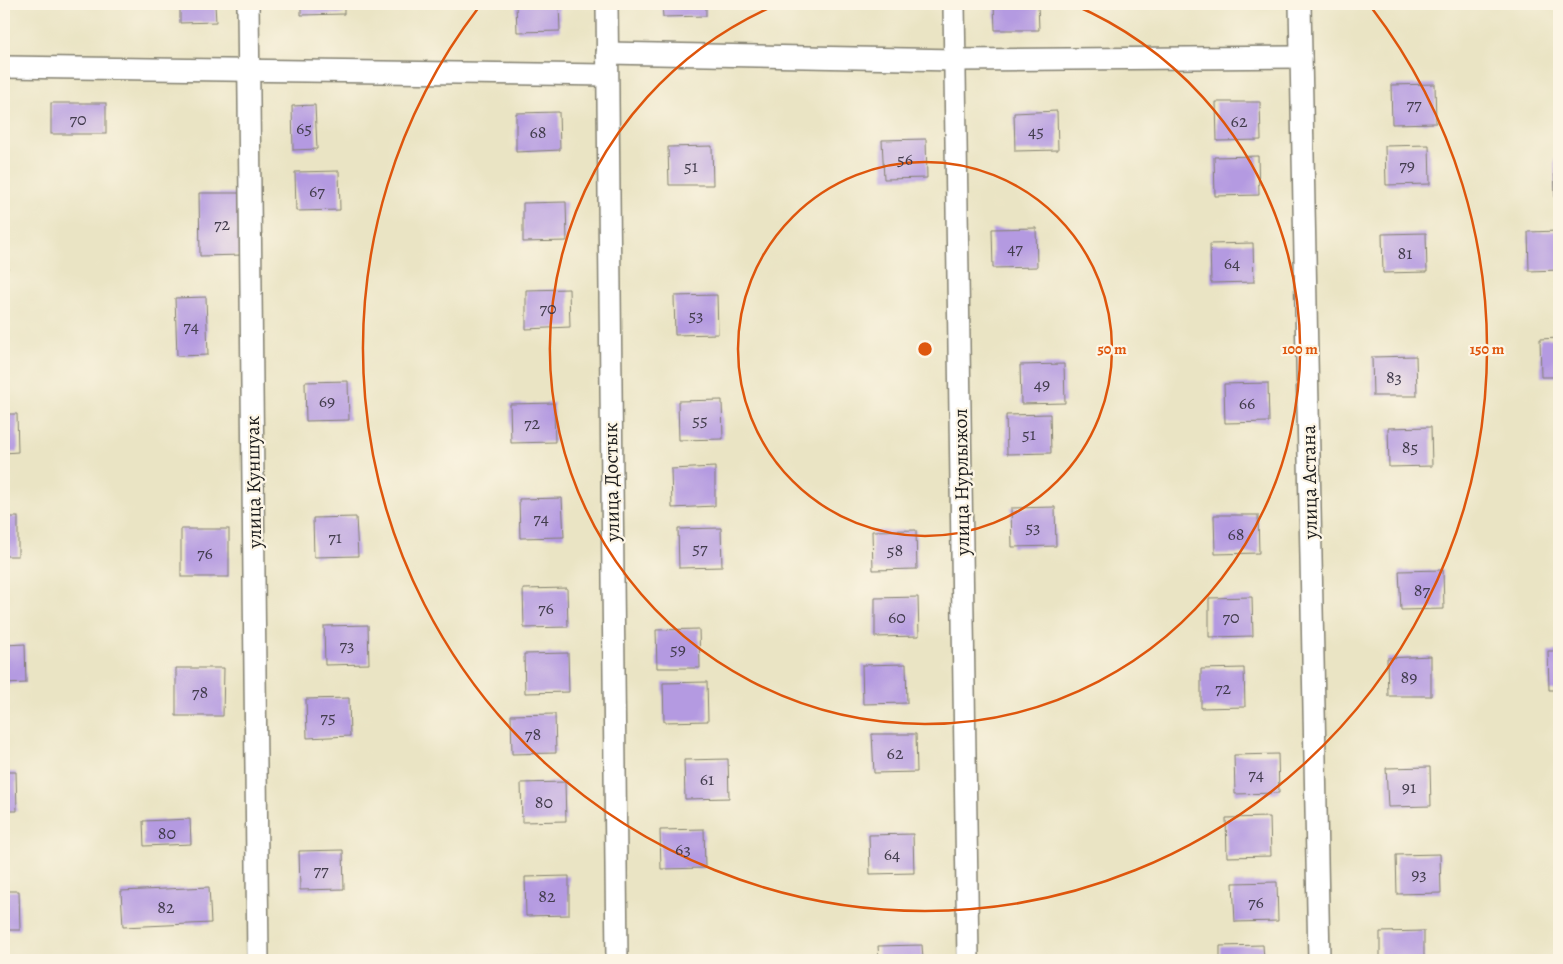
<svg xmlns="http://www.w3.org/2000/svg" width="1563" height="964" font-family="Alegreya,serif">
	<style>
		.building { fill: #b49ae1 }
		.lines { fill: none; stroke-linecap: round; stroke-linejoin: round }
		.minor-casing { stroke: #838070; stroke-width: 24 }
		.minor { stroke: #fff; stroke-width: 21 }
		.ring { fill: none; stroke: #de560d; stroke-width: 2.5 }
		.labels { text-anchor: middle; stroke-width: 4.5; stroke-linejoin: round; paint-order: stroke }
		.number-label { font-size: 18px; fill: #423c4d }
		.street-label { font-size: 20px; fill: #1c1c1c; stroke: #fcf5e5 }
		.centre { fill: #de560d; stroke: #fcf5e5; stroke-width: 2.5 }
		.ring-label { font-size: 15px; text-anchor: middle; font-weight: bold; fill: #de560d; stroke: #fcf5e5; stroke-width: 4.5; stroke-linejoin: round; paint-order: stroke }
	</style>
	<rect width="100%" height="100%" fill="#fcf5e5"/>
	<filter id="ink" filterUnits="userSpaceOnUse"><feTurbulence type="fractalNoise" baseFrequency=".02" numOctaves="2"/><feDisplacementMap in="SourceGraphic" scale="10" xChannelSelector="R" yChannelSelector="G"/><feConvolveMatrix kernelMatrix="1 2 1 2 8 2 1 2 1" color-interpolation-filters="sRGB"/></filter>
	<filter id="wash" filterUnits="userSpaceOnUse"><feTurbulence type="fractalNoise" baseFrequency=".0096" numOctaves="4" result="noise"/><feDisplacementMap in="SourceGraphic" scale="20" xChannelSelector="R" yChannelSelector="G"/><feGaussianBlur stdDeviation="1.12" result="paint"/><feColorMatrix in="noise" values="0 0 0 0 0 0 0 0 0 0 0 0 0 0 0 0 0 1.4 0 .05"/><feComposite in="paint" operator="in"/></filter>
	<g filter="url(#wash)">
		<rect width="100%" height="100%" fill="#eae4c4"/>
		<g id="blocks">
			<g class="building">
				<path d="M180 4H215L216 22 180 23Z"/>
				<path d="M301 4H344V14L301 15Z"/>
				<path d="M516 4H559L560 31 517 32Z"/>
				<path d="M662 4H706V16L663 17Z"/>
				<path d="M994 4H1038L1039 30H995Z"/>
				<path d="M1435 84 1436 123 1392 124 1391 85Z"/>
				<path d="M1216 102H1260L1261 140 1217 141Z"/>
				<rect x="51" y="103" width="55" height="31"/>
				<path d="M315 105 317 149 293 150 292 106Z"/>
				<path d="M1057 111 1058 150 1015 151 1014 113Z"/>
				<path d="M559 112 560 150 516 152V113Z"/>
				<path d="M926 139 927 178 884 179 882 140Z"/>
				<path d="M1429 145 1430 184 1386 185 1385 146Z"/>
				<path d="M712 146 713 185H669L668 147Z"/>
				<path d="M1258 156 1259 195 1215 196 1214 157Z"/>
				<path d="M1554 159H1559V198H1555Z"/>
				<path d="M339 171 340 210 296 211 295 172Z"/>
				<path d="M199 193H244V255L200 256Z"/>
				<path d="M566 202 567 241 523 242V203Z"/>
				<path d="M1036 228 1037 267 993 268 992 229Z"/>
				<rect x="4" y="229" width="4" height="39"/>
				<path d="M1559 231V270L1529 271 1528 232Z"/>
				<path d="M1426 233 1427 272 1383 273 1382 234Z"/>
				<path d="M1253 243 1254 282 1211 283 1210 244Z"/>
				<path d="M569 289 570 327 526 329V290Z"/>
				<path d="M717 295 718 334 675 335 674 296Z"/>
				<path d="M206 297 208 355 177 356 175 298Z"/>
				<path d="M1559 338V377H1541L1540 339Z"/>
				<path d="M1416 356 1417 396H1373L1372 357Z"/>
				<path d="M1064 364 1065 403 1021 404 1020 365Z"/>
				<path d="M348 381 349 420 306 421 305 382Z"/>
				<path d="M1268 383 1269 422 1225 423 1224 384Z"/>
				<path d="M722 400 723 439 679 440 678 401Z"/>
				<path d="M554 403 555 442 511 443 510 404Z"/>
				<path d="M4 414H17L18 452 4 453Z"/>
				<path d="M1050 414 1051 453 1007 454 1006 415Z"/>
				<path d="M1431 427 1432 466 1389 467 1388 428Z"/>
				<path d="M715 467V506L672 508 671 469Z"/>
				<path d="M562 498 564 537 520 538 519 499Z"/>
				<path d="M1055 507 1056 546 1012 547 1011 508Z"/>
				<path d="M1214 515H1258L1259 553 1215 554Z"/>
				<rect x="4" y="517" width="14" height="39"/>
				<path d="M356 517 358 556 314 557 313 518Z"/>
				<path d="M721 528 722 567 679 568 678 529Z"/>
				<rect x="181" y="529" width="48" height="48"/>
				<path d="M916 530 917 569 873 570 872 531Z"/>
				<path d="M1443 570 1444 609 1401 610 1399 571Z"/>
				<path d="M567 588 568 627 524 628 523 589Z"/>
				<path d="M918 597 919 636 875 637V598Z"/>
				<path d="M1252 597 1253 636 1209 637V598Z"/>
				<path d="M368 625 369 664 325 665 324 626Z"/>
				<path d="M699 629 700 668H657L656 630Z"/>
				<path d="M25 644 26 683 4 684V645Z"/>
				<path d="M1548 651H1559V690H1549Z"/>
				<path d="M568 653 569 692 525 693 524 654Z"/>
				<path d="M1431 656V696H1388L1387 658Z"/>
				<path d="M906 664 907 703 863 704 862 665Z"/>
				<path d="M176 668H224L223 716H176Z"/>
				<path d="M1244 668 1245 707 1201 708V669Z"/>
				<path d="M707 682 708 721 664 722 663 683Z"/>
				<path d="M349 698 350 736 307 738 306 699Z"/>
				<path d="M555 714 556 753 512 754 511 715Z"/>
				<path d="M872 734H916L917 772 874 773Z"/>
				<path d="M1278 754 1279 793 1235 794 1234 755Z"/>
				<path d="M728 759 729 798 685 799 684 760Z"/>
				<path d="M1430 767 1431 806 1388 807 1386 768Z"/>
				<path d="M4 772H16L17 811H4Z"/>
				<path d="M565 782 566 821 522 822 521 783Z"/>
				<path d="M1270 817 1271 856 1227 857 1226 818Z"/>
				<path d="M190 819 191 844 144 846 143 821Z"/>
				<path d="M704 829 705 868 661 869 660 830Z"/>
				<path d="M913 834 914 873 870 874 869 835Z"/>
				<path d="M343 850 344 889 300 890 299 851Z"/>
				<path d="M1440 854 1441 893 1397 894 1396 855Z"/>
				<path d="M569 876V915L526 916 525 877Z"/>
				<path d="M1277 882 1278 921 1235 922 1233 883Z"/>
				<path d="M209 887 211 923 123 927 121 891Z"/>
				<path d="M4 891H19L20 930H4Z"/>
				<path d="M1424 931V960H1380V932Z"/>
				<path d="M922 945 923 960H879L878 946Z"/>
				<path d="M1263 945 1264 960H1220V946Z"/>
				<path d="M554 957V960H511V958Z"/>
			</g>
		</g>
	</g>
	<g filter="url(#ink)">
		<use href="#blocks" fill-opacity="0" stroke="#838070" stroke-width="1"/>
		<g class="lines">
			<defs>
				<g id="minor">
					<path d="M248 4 258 960"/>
					<path d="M607 4 617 960"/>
					<path d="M954 4 968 960"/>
					<path d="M1300 4 1319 960"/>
					<path d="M607 53 955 60 1301 57"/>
					<path d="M4 67 607 75"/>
				</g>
			</defs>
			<use href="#minor" class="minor-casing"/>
			<use href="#minor" class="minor"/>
		</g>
	</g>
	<g class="ring">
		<circle cx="925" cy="349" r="187"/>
		<path d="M1072 4A375 375 0 1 1 778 4"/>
		<path d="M1371 7A562 562 0 1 1 479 7"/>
	</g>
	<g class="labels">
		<g class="number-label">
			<text x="1414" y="110">77</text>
			<text x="78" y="125">70</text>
			<text x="1239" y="127">62</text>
			<text x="304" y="134">65</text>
			<text x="1036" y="137">45</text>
			<text x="538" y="138">68</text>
			<text x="905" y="165">56</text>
			<text x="1407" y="171">79</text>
			<text x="691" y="172">51</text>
			<text x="317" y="197">67</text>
			<text x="222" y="230">72</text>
			<text x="1015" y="254">47</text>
			<text x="1405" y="259">81</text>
			<text x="1232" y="269">64</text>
			<text x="548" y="314">70</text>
			<text x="696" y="321">53</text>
			<text x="191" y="332">74</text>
			<text x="1394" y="383">83</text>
			<text x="1042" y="390">49</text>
			<text x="327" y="407">69</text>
			<text x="1247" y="409">66</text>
			<text x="700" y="426">55</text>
			<text x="532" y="429">72</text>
			<text x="1029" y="440">51</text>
			<text x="1410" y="453">85</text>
			<text x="541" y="524">74</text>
			<text x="1033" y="533">53</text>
			<text x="1236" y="540">68</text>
			<text x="335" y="543">71</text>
			<text x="700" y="554">57</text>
			<text x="895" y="556">58</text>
			<text x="205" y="559">76</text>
			<text x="1422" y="596">87</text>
			<text x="546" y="614">76</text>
			<text x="897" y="623">60</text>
			<text x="1231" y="623">70</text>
			<text x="347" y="651">73</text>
			<text x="678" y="655">59</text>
			<text x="1409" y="683">89</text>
			<text x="1223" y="694">72</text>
			<text x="200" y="698">78</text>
			<text x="328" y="723">75</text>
			<text x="533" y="740">78</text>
			<text x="895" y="759">62</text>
			<text x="1256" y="780">74</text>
			<text x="707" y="785">61</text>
			<text x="1409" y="793">91</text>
			<text x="544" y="808">80</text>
			<text x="167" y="839">80</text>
			<text x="683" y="855">63</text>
			<text x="892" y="860">64</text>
			<text x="321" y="876">77</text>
			<text x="1419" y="880">93</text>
			<text x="547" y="902">82</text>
			<text x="1256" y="908">76</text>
			<text x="166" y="913">82</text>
		</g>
		<g class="street-label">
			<text transform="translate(253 482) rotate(-91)" y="7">улица Куншуак</text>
			<text transform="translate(611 482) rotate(-91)" y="7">улица Достык</text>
			<text transform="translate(961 482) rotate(-91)" y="7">улица Нурлыжол</text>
			<text transform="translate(1309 482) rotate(-91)" y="7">улица Астана</text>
		</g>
	</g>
	<circle cx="925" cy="349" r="8" class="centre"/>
	<g class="ring-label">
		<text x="1112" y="354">50 m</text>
		<text x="1300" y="354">100 m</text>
		<text x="1487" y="354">150 m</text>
	</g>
	<rect width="1563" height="964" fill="none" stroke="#fcf5e5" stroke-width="20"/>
</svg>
